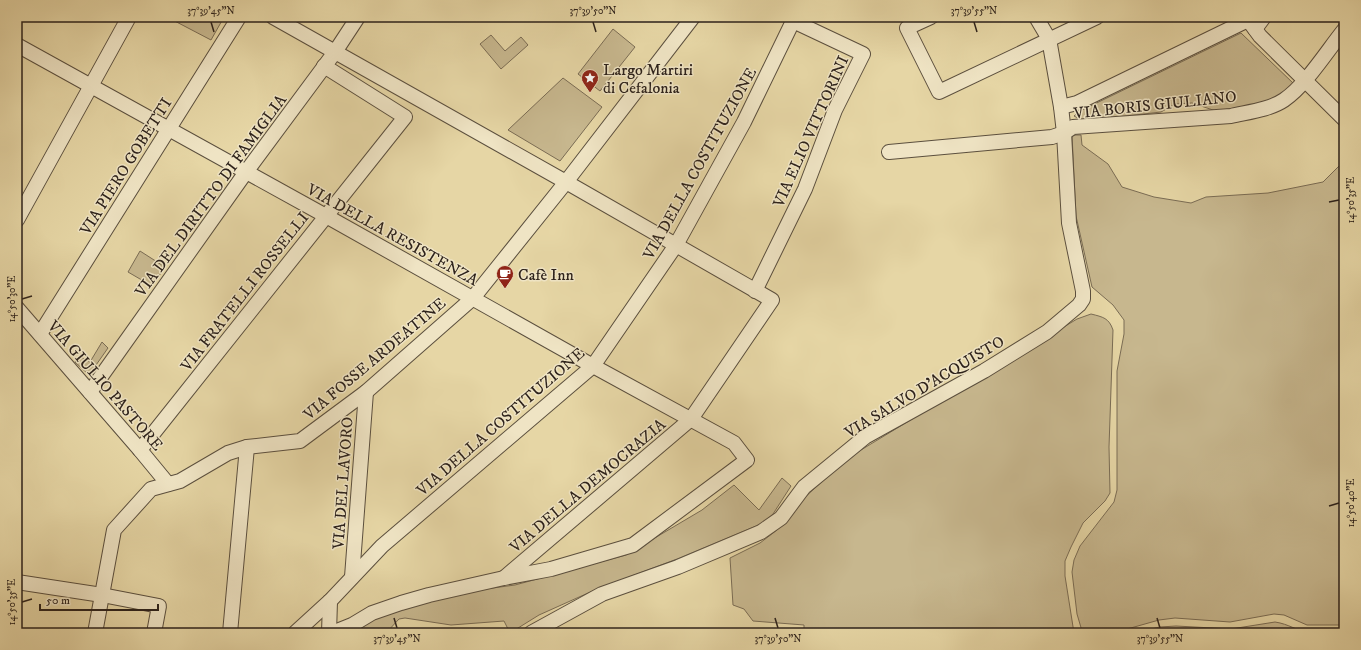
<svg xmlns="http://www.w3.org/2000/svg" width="1361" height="650" font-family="'IM FELL DW Pica',serif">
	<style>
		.green { fill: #c7b78e; stroke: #7a6c54 }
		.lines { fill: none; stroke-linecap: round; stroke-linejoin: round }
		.minor-casing { stroke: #5b4f3e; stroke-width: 16 }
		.minor { stroke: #efe4c4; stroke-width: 14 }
		.ticks { fill: none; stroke: #2d221b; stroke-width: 1.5 }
		.labels { text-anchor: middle; stroke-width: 3; stroke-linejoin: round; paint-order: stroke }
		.poi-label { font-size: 16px; fill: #2d221b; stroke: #efe4c4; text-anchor: start }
		.street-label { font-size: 16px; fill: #2d221b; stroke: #efe4c4 }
		.neatline { fill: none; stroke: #2d221b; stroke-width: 1.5 }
		.ticks-label { font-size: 10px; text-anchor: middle; fill: #2d221b }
	</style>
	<rect width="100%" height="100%" fill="#e6d6a5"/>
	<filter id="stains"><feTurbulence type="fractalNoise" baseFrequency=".005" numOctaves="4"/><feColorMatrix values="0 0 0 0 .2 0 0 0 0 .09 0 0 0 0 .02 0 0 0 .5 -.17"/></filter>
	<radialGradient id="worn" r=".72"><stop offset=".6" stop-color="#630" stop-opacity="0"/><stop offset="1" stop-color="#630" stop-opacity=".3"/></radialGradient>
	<g class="green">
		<path d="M167 17H224L211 40Z"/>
		<path d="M613 29 635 47 600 91 578 74Z"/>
		<path d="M1241 33 1294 84 1285 95 1264 103 1216 111 1192 103 1175 104 1161 112 1083 121 1074 116 1078 112Z"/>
		<path d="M491 35 505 51 521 37 528 45 501 69 480 44Z"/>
		<path d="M563 78 602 107 560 161 508 130Z"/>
		<path d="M1072 135H1081L1082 145 1108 164 1122 187 1154 197 1191 203 1206 197 1268 193 1323 182 1344 161V625H1307L1284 615 1274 614 1230 622 1175 618 1159 620 1113 633H1086L1082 631 1077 614 1072 572 1074 560 1080 546 1114 502 1117 490V371L1124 334V320L1113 305 1092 287 1076 216Z"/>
		<path d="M140 251 165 267 152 286 128 272Z"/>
		<path d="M1091 314C1103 317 1109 318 1113 330L1109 447 1110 493 1105 501 1083 523 1071 547 1065 561V576L1074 633H804V625L753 621 744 609 733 605 730 558 760 543 777 530 803 499 826 478 856 453 1077 319Z"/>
		<path d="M102 342 108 348 89 375 75 362 79 356 90 362Z"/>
		<path d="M782 478 791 486 773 514 763 523 677 559 597 589 539 615 510 633 504 621 451 625 405 618 399 619 386 633H351L358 627 375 617 448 594 515 585 626 555 702 510 734 485 759 510Z"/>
		<path d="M1275 622C1289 624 1297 631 1310 633H1133L1160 627 1176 626 1231 629Z"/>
	</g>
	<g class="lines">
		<defs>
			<g id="minor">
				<path d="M273 17 566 182 772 300 691 419 505 577"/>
				<path d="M931 17 907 28 939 92 1097 17"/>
				<path d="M1246 17 1260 36 1344 119"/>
				<path d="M1255 29 1264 17"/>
				<path d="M17 45 326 216 593 366 734 443 747 460 633 545 551 569 504 578 429 595 401 603 372 613 352 625 332 633"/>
				<path d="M1061 107 1077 103 1248 20"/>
				<path d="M889 152 1052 137 1064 133 1073 127 1231 116C1248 112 1269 110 1284 100 1306 85 1327 51 1344 30"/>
				<path d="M17 220 129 17"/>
				<path d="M755 291 805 189 835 110 863 54 793 21"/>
				<path d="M17 308 140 450 168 484"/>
				<path d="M40 334 239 17"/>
				<path d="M90 392 246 172 335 52 358 17"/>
				<path d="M140 450 405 117 324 66"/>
				<path d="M352 577 366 392"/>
				<path d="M17 582 102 595 159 606 154 633"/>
				<path d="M95 633 114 530 151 489 180 481 228 453 247 447 300 441 366 392 473 298 566 182 693 17"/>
				<path d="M230 633 247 447"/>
				<path d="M295 633 330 601 382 546 593 366 676 245 744 122 795 17"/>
				<path d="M329 633 330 601"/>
				<path d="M531 633 602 594 678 567 761 532 781 518 804 487 865 437 984 371 1047 332 1079 305 1083 299V291L1069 223 1064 133 1061 107 1049 39 1036 17"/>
			</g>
		</defs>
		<use href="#minor" class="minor-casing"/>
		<use href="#minor" class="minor"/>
	</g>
	<path class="ticks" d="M211 22 214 32M593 22 596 32M974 22 977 32M1329 202 1339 200M22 299 32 296M1329 506 1339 503M22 602 32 599M394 618 397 628M775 618 778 628M1157 618 1160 628"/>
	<defs>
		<symbol id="sight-pin" viewBox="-11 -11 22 30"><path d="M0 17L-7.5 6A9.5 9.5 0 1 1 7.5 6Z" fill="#8f2418" stroke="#efe4c4"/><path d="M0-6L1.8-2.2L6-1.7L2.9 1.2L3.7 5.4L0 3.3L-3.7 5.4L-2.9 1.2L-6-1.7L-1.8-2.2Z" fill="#fff"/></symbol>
		<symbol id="cafe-pin" viewBox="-11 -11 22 30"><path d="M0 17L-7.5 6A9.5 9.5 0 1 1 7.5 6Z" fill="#8f2418" stroke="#efe4c4"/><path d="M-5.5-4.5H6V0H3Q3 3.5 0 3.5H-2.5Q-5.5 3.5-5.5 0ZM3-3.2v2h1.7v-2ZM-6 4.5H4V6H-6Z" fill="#fff"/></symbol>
	</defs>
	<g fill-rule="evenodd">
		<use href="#sight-pin" x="580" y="68" width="20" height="27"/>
		<use href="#cafe-pin" x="495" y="264" width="20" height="27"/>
	</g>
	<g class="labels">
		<g class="poi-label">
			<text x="603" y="75">Largo Martiri<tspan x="603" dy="18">di Cefalonia</tspan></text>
			<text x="518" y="280">Cafè Inn</text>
		</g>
		<g class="street-label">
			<text transform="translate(1155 104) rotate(-6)" y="6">VIA BORIS GIULIANO</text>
			<text transform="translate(810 131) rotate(-66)" y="6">VIA ELIO VITTORINI</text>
			<text transform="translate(699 163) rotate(-61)" y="6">VIA DELLA COSTITUZIONE</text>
			<text transform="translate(125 166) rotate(-58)" y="6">VIA PIERO GOBETTI</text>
			<text transform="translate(210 195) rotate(-54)" y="6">VIA DEL DIRITTO DI FAMIGLIA</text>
			<text transform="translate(393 234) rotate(29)" y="6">VIA DELLA RESISTENZA</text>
			<text transform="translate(244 291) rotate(-52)" y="6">VIA FRATELLI ROSSELLI</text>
			<text transform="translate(374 358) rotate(-40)" y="6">VIA FOSSE ARDEATINE</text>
			<text transform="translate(106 385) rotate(49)" y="6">VIA GIULIO PASTORE</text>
			<text transform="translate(924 386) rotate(-31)" y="6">VIA SALVO D'ACQUISTO</text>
			<text transform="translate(500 421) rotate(-41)" y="6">VIA DELLA COSTITUZIONE</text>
			<text transform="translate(342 483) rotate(-86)" y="6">VIA DEL LAVORO</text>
			<text transform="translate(587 485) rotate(-40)" y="6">VIA DELLA DEMOCRAZIA</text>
		</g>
	</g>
	<rect width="1361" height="650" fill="none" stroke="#e6d6a5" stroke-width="44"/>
	<path d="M40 604v6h118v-6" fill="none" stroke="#2d221b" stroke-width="2"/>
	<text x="46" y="604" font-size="12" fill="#2d221b" stroke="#efe4c4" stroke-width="3" paint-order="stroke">50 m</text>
	<rect x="22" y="22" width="1317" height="606" class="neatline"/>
	<g class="ticks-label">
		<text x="211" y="14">37°39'45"N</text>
		<text x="593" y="14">37°39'50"N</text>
		<text x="974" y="14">37°39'55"N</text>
		<text transform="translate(1350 200) rotate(-90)" y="4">14°50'35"E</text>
		<text transform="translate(11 299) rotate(-90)" y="4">14°50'30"E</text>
		<text transform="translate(1350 503) rotate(-90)" y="4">14°50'40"E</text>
		<text transform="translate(11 602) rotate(-90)" y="4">14°50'35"E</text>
		<text x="397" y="642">37°39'45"N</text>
		<text x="778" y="642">37°39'50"N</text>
		<text x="1160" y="642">37°39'55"N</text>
	</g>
	<rect width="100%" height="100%" filter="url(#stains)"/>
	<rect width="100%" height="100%" fill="url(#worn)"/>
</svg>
